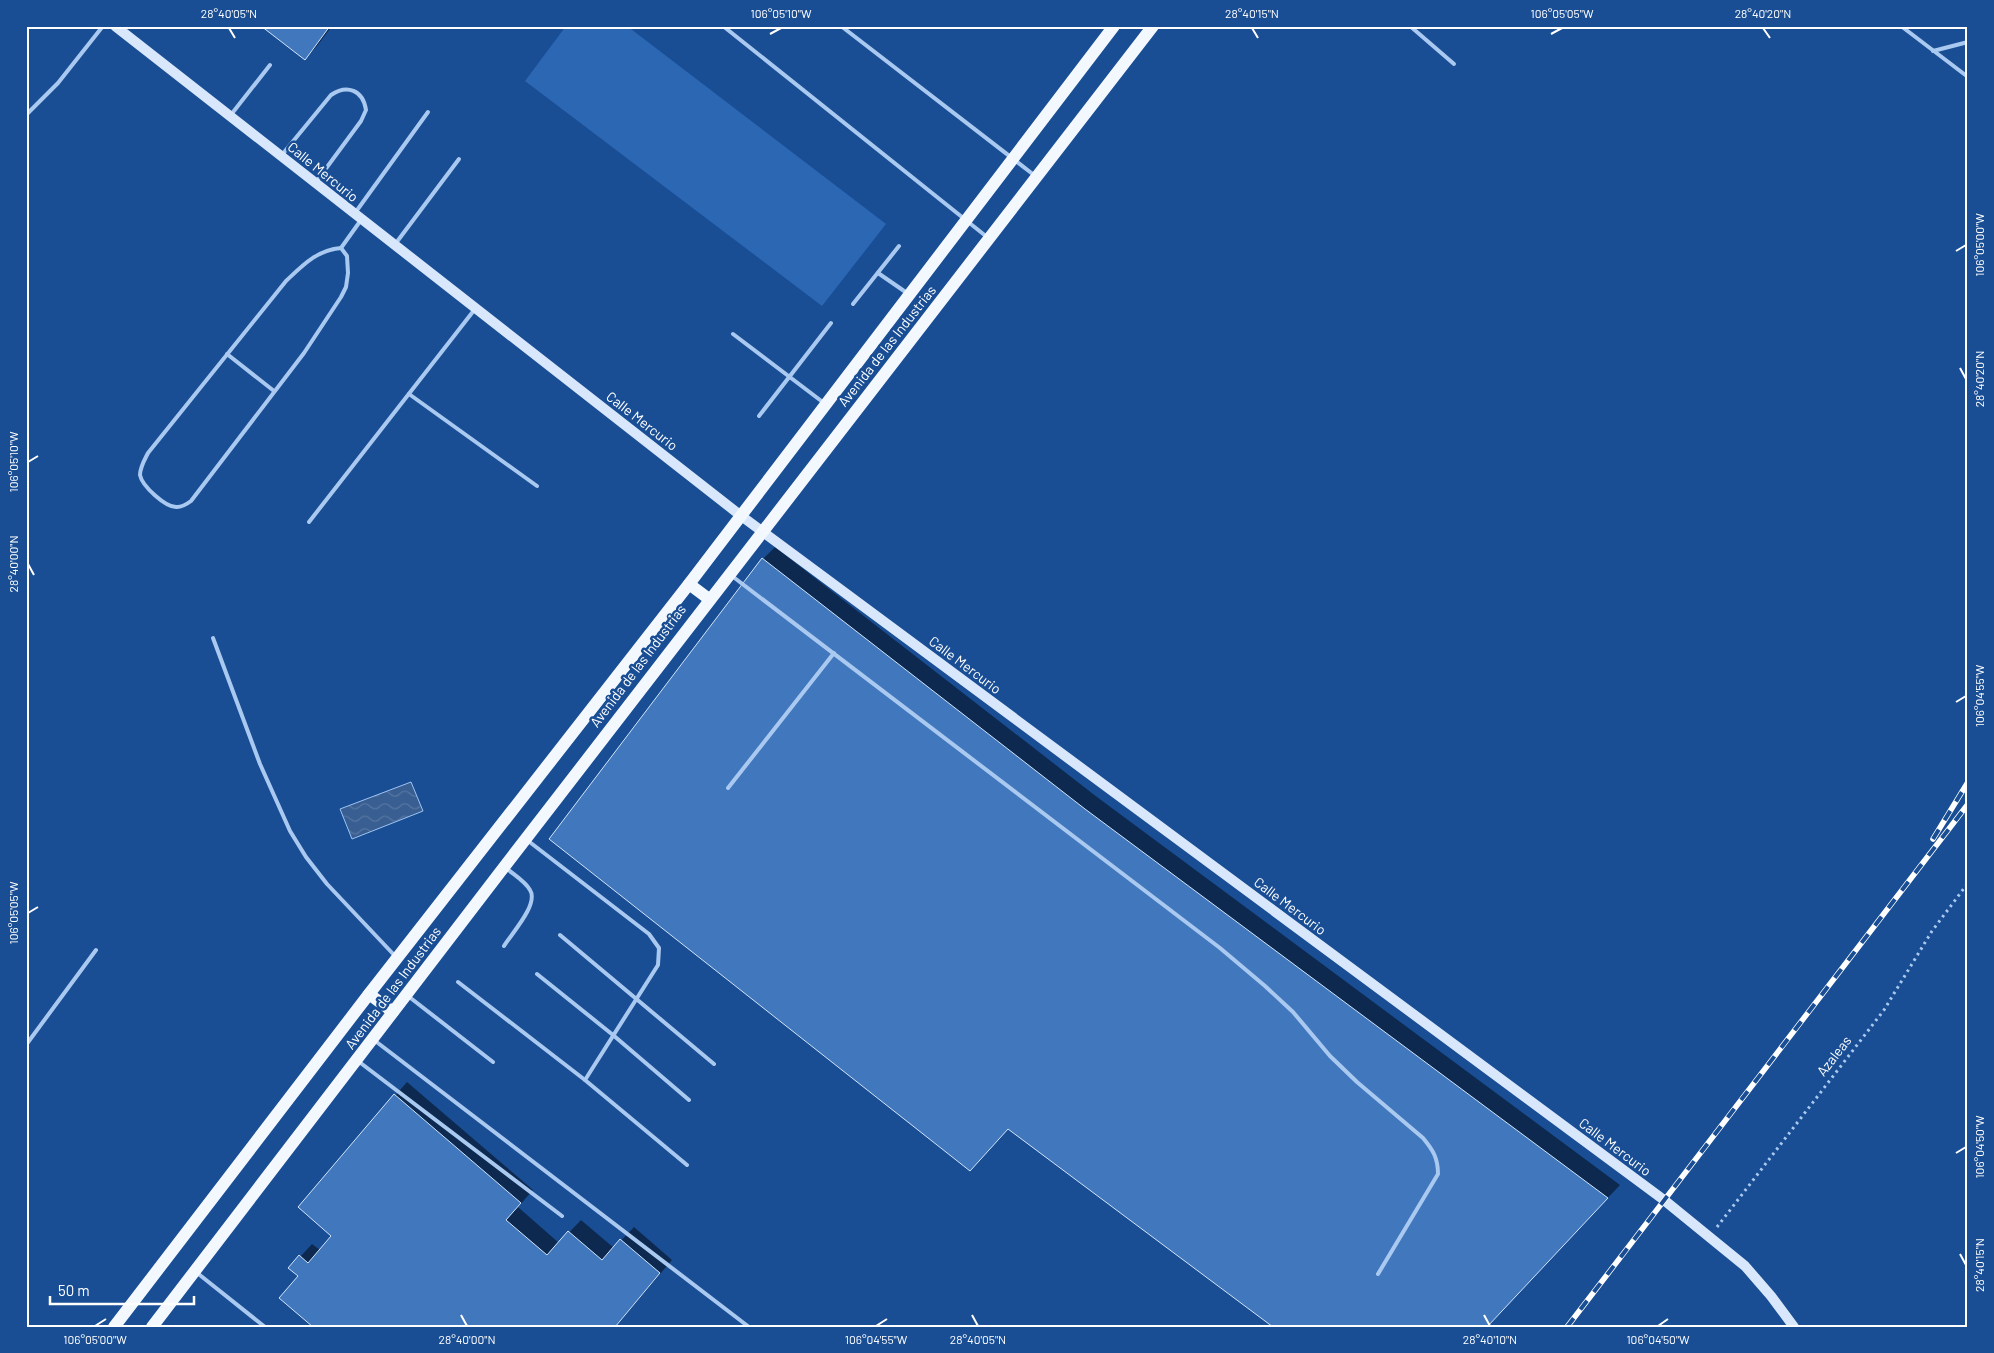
<svg xmlns="http://www.w3.org/2000/svg" width="1994" height="1353" font-family="Barlow,sans-serif">
	<style>
		.garden { fill: #2c67b3 }
		.water { fill: url(#water-waves); stroke: #9dc4f3 }
		.shadow { fill: #0007 }
		.building { fill: #4177bc; stroke: #d1e4fb }
		.lines { fill: none; stroke-linecap: round; stroke-linejoin: round }
		.path { stroke: #aac9f0; stroke-width: 3; stroke-dasharray: 2.5 4; stroke-linecap: butt }
		.lane { stroke: #aac9f0; stroke-width: 4 }
		.secondary { stroke: #d8e7fb; stroke-width: 10 }
		.primary { stroke: #f3f8ff; stroke-width: 12 }
		.rail-casing { stroke: #fff; stroke-width: 5.5 }
		.rail { stroke: #194e95; stroke-width: 4; stroke-dasharray: 11; stroke-linecap: butt }
		.ticks { fill: none; stroke: #fff; stroke-width: 2 }
		.labels { text-anchor: middle; stroke-width: 5; stroke-linejoin: round; paint-order: stroke }
		.street-label { font-size: 14px; fill: #fff; stroke: #194e95 }
		.neatline { fill: none; stroke: #fff; stroke-width: 2 }
		.ticks-label { font-size: 12px; text-anchor: middle; fill: #fff }
	</style>
	<defs>
		<pattern id="water-waves" width="16" height="10" patternUnits="userSpaceOnUse" patternTransform="scale(1.25)"><rect width="16" height="10" fill="#385e92"/><path d="M0 5q4-4 8 0t8 0" fill="none" stroke="#5676a2"/></pattern>
	</defs>
	<rect width="100%" height="100%" fill="#194e95"/>
	<path class="garden" d="M566 26H627L886 224 822 306 525 81Z"/>
	<path class="water" d="M411 782 423 811 352 839 340 809Z"/>
	<g class="shadow">
		<path d="M263 26H332L317 46 305 59Z"/>
		<path d="M775 547 1097 797 1620 1185 1486 1327 763 559Z"/>
		<path d="M407 1082 533 1190 518 1207 559 1243 581 1220 614 1248 634 1227 672 1260 615 1327 290 1268 312 1244 320 1250 333 1236 299 1207Z"/>
	</g>
	<g class="building">
		<path d="M261 26H330L305 60Z"/>
		<path d="M762 558 1085 809 1608 1198 1487 1327H1273L1008 1129 970 1171 549 839Z"/>
		<path d="M394 1094 521 1203 506 1220 547 1255 568 1231 602 1260 620 1239 660 1273 615 1327H313L279 1298 298 1276 288 1268 299 1255 308 1263 331 1236 298 1207Z"/>
	</g>
	<g class="lines">
		<path class="path" d="M1717 1227 1884 1010 1932 931 1968 883"/>
		<g class="lane">
			<path d="M723 26 987 237"/>
			<path d="M841 26 1034 175"/>
			<path d="M1410 26 1454 64"/>
			<path d="M1901 26 1968 77"/>
			<path d="M1933 51 1968 42"/>
			<path d="M26 115 58 83 103 26"/>
			<path d="M230 116 270 65"/>
			<path d="M281 156 331 95C347 84 363 90 366 110L361 121 316 182"/>
			<path d="M355 213 428 112"/>
			<path d="M396 243 459 159"/>
			<path d="M341 248 347 256 348 273 346 287 341 297 304 353 191 501C187 504 182 507 177 507 166 508 142 486 140 475 140 467 145 459 148 453L286 281C303 265 317 250 341 248Z"/>
			<path d="M341 248 361 220"/>
			<path d="M878 273 907 293"/>
			<path d="M853 304 899 246"/>
			<path d="M733 334 824 403"/>
			<path d="M227 354 274 391"/>
			<path d="M409 394 537 486"/>
			<path d="M759 416 831 323"/>
			<path d="M309 522 475 309"/>
			<path d="M732 576 1220 948 1265 986 1293 1012 1330 1056 1357 1082 1423 1138C1433 1150 1438 1158 1438 1174L1378 1274"/>
			<path d="M213 638 260 764 290 831 306 857 327 884 396 957"/>
			<path d="M728 788 834 653"/>
			<path d="M527 840 649 934 659 948 658 965 585 1080 687 1165"/>
			<path d="M560 935 714 1064"/>
			<path d="M504 946C512 933 539 904 530 890 525 881 514 875 506 868"/>
			<path d="M537 974 613 1035 689 1100"/>
			<path d="M458 982 585 1080"/>
			<path d="M408 996 493 1062"/>
			<path d="M374 1040 749 1327"/>
			<path d="M26 1045 96 950"/>
			<path d="M358 1061 562 1216"/>
			<path d="M196 1272 265 1327"/>
		</g>
		<path class="secondary" d="M115 26 740 515 1664 1200 1745 1266 1771 1296 1794 1327"/>
		<g class="primary">
			<path d="M689 584 709 599"/>
			<path d="M369 994 393 1012"/>
			<path d="M114 1327 369 994 689 584 1114 26"/>
			<path d="M152 1327C484 892 817 459 1153 26"/>
		</g>
		<defs>
			<g id="rail">
				<path d="M1933 839 1968 782"/>
				<path d="M1567 1327 1968 804"/>
			</g>
		</defs>
		<use href="#rail" class="rail-casing"/>
		<use href="#rail" class="rail"/>
	</g>
	<path class="ticks" d="M229 28 235 38M1252 28 1258 38M1763 28 1770 38M770 34 781 28M1551 34 1562 28M1956 251 1966 245M1960 368 1966 379M28 462 38 456M28 564 34 575M1956 702 1966 696M28 913 38 907M1956 1153 1966 1147M1960 1254 1966 1265M461 1315 467 1326M972 1315 978 1326M1484 1315 1490 1326M95 1326 106 1319M876 1326 887 1319M1658 1326 1668 1319"/>
	<g class="labels">
		<g class="street-label">
			<text transform="translate(323 172) rotate(39)" y="5">Calle Mercurio</text>
			<text transform="translate(887 346) rotate(-52)" y="5">Avenida de las Industrias</text>
			<text transform="translate(642 421) rotate(38)" y="5">Calle Mercurio</text>
			<text transform="translate(965 665) rotate(37)" y="5">Calle Mercurio</text>
			<text transform="translate(638 666) rotate(-53)" y="5">Avenida de las Industrias</text>
			<text transform="translate(1290 906) rotate(37)" y="5">Calle Mercurio</text>
			<text transform="translate(393 988) rotate(-53)" y="5">Avenida de las Industrias</text>
			<text transform="translate(1834 1056) rotate(-52)" y="5">Azaleas</text>
			<text transform="translate(1615 1147) rotate(37)" y="5">Calle Mercurio</text>
		</g>
	</g>
	<rect width="1994" height="1353" fill="none" stroke="#194e95" stroke-width="55"/>
	<path d="M50 1296v8h144v-8" fill="none" stroke="#ffffff" stroke-width="2.5"/>
	<text x="58" y="1296" font-size="15" fill="#ffffff" stroke="#194e95" stroke-width="4" paint-order="stroke">50 m</text>
	<rect x="28" y="28" width="1938" height="1298" class="neatline"/>
	<g class="ticks-label">
		<text x="229" y="18">28°40'05"N</text>
		<text x="781" y="18">106°05'10"W</text>
		<text x="1252" y="18">28°40'15"N</text>
		<text x="1562" y="18">106°05'05"W</text>
		<text x="1763" y="18">28°40'20"N</text>
		<text transform="translate(1980 245) rotate(-90)" y="4">106°05'00"W</text>
		<text transform="translate(1980 379) rotate(-90)" y="4">28°40'20"N</text>
		<text transform="translate(14 462) rotate(-90)" y="4">106°05'10"W</text>
		<text transform="translate(14 564) rotate(-90)" y="4">28°40'00"N</text>
		<text transform="translate(1980 696) rotate(-90)" y="4">106°04'55"W</text>
		<text transform="translate(14 913) rotate(-90)" y="4">106°05'05"W</text>
		<text transform="translate(1980 1147) rotate(-90)" y="4">106°04'50"W</text>
		<text transform="translate(1980 1265) rotate(-90)" y="4">28°40'15"N</text>
		<text x="95" y="1344">106°05'00"W</text>
		<text x="467" y="1344">28°40'00"N</text>
		<text x="876" y="1344">106°04'55"W</text>
		<text x="978" y="1344">28°40'05"N</text>
		<text x="1490" y="1344">28°40'10"N</text>
		<text x="1658" y="1344">106°04'50"W</text>
	</g>
</svg>
